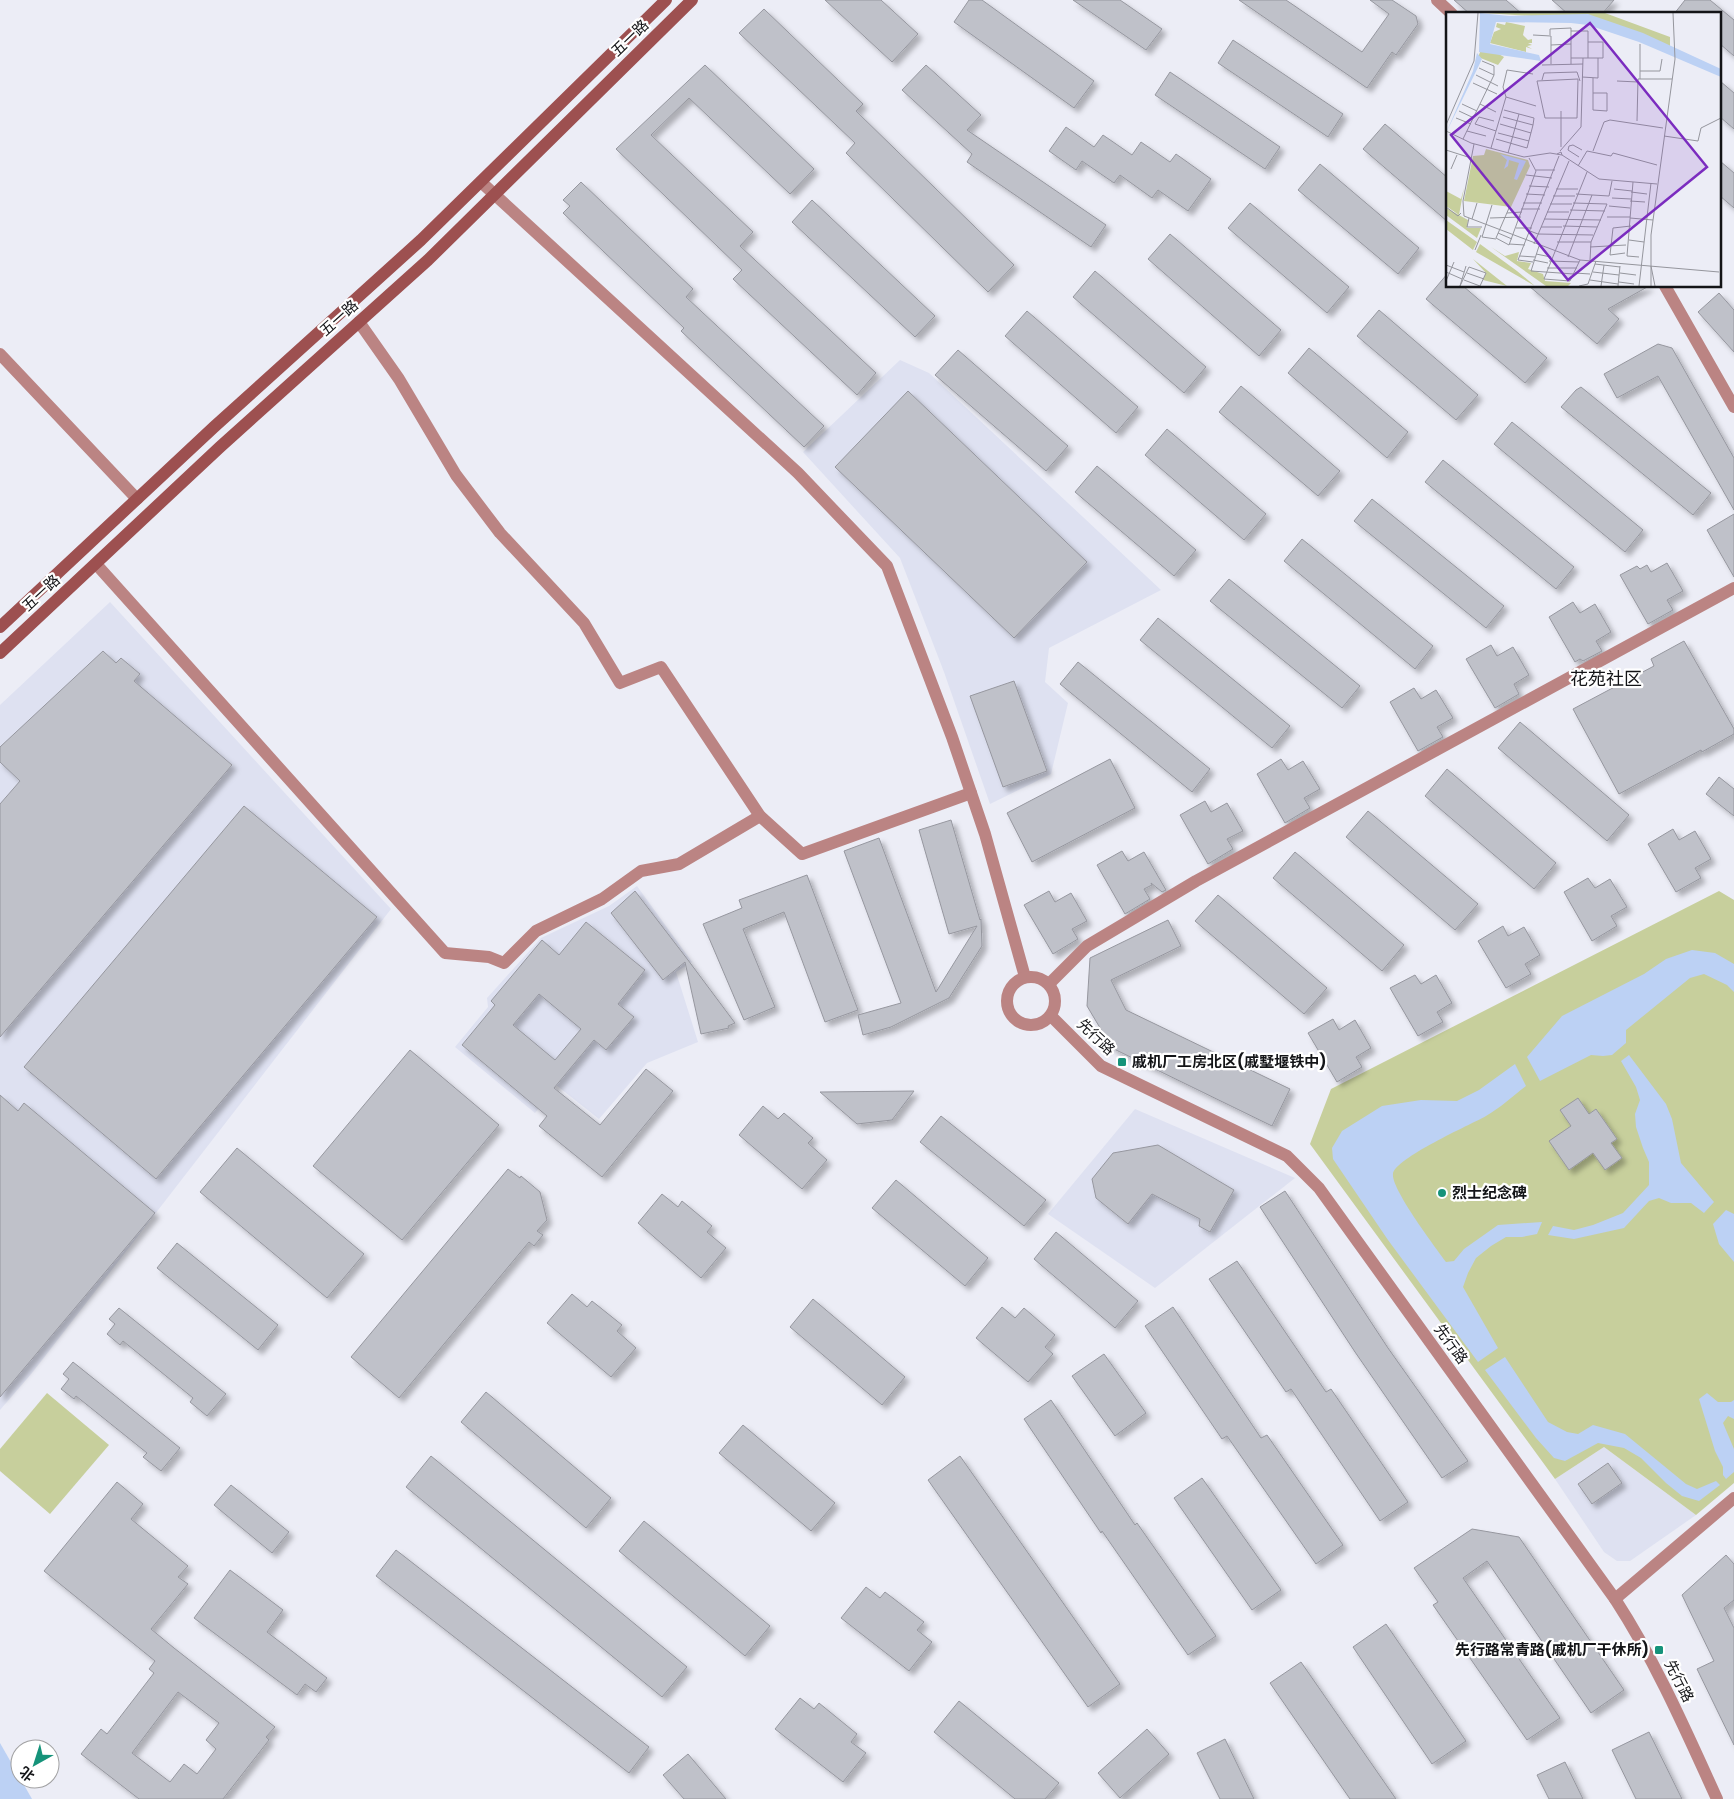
<svg xmlns="http://www.w3.org/2000/svg" width="1734" height="1799" font-family="Poppins,'Noto Sans SC',sans-serif">
	<style>
		.built { fill: #dee1f1 }
		.green { fill: #c7cf9c }
		.water { fill: #bcd1f4 }
		.building { fill: #bfc1c9; stroke: #96979f; fill-rule: evenodd; filter: url(#shadow) }
		.lines { fill: none; stroke-linecap: round; stroke-linejoin: round }
		.minor { stroke: #bb8483; stroke-width: 12 }
		.tertiary { stroke: #bb8483; stroke-width: 12 }
		.secondary { stroke: #9d5050; stroke-width: 12 }
		.poi-dot { fill: #15937a; stroke: #fff; stroke-width: 2 }
		.labels { text-anchor: middle; stroke-width: 4.5; stroke-linejoin: round; paint-order: stroke }
		.street-label { font-size: 15px; fill: #131417; stroke: #fff }
		.poi-label { font-size: 15px; font-weight: bold; fill: #131417; stroke: #fff; text-anchor: start }
		.quarter-label { font-size: 18px; fill: #131417; stroke: #fff }
		.inset-road { fill: none; stroke: #95969d; stroke-width: 1 }
		.view { fill: #7b2cbf; fill-opacity: 0.15; stroke: #7b2cbf; stroke-width: 2.5 }
		.inset-edge { fill: none; stroke: #131417; stroke-width: 2.5 }
	</style>
	<defs>
		<filter id="shadow"><feDropShadow dx="4.5" dy="4.5" stdDeviation="2.5" flood-color="#0004"/></filter>
	</defs>
	<rect width="100%" height="100%" fill="#ecedf6"/>
	<g class="built">
		<path d="M900 360 929 373 1161 590 1049 648 1045 682 1068 703 1051 774 990 804 944 672 900 558 803 452Z"/>
		<path d="M110 602 391 909 32 1373 0 1410V705Z"/>
		<path d="M637 886 692 962 676 972 698 1042 647 1063 599 1119 556 1085 535 1113 455 1047 488 1007 487 998 541 938 609 906Z"/>
		<path d="M1135 1109 1295 1178 1155 1288 1048 1214Z"/>
		<path d="M1604 1447 1696 1515 1630 1561H1617L1604 1552 1555 1479Z"/>
	</g>
	<g class="green">
		<path d="M1719 891 1734 900V1483L1696 1515 1604 1447 1555 1479 1310 1144 1331 1089Z"/>
		<path d="M47 1393 109 1445 50 1514 0 1471V1449Z"/>
	</g>
	<g class="water">
		<path d="M1692 950 1715 953 1734 964V992L1727 985 1704 974 1690 978 1626 1030V1043L1612 1055 1603 1056 1591 1055 1540 1081 1527 1057 1562 1016 1644 974 1666 959Z"/>
		<path d="M1629 1055 1666 1104 1672 1119 1681 1163 1714 1202 1704 1213 1691 1203H1671L1659 1198 1649 1201 1624 1228 1574 1239 1548 1235 1553 1226 1574 1230 1593 1225 1623 1213 1649 1185V1162L1643 1148 1636 1127 1635 1114 1640 1100 1636 1087 1621 1061Z"/>
		<path d="M1515 1064 1526 1086C1513 1096 1500 1108 1486 1116 1470 1125 1395 1158 1393 1174 1391 1189 1436 1248 1446 1262L1454 1261 1464 1249 1498 1225 1542 1222 1537 1234 1522 1237H1506L1491 1246 1476 1258 1468 1273 1463 1287 1498 1348 1478 1362 1388 1240 1333 1159 1332 1148 1342 1131 1382 1106 1421 1100 1457 1101 1479 1090Z"/>
		<path d="M1726 1210 1734 1214V1262L1719 1244 1713 1224Z"/>
		<path d="M1505 1357 1548 1422 1567 1432 1578 1434 1593 1425 1625 1434 1686 1484 1697 1489 1716 1481 1720 1485 1699 1501 1682 1496 1666 1483 1641 1458 1624 1448 1598 1443 1565 1461 1554 1458 1536 1438 1485 1370Z"/>
		<path d="M1707 1393 1718 1402H1731L1734 1400V1419L1728 1416 1723 1423 1734 1449V1472L1726 1479 1723 1475V1467L1715 1451 1699 1399Z"/>
		<path d="M0 1743 32 1799H0Z"/>
	</g>
	<g class="building">
		<path d="M825 0H881L918 34 892 62Z"/>
		<path d="M969 0H982L1094 81 1074 108 954 22Z"/>
		<path d="M1073 0H1120L1162 29 1146 50Z"/>
		<path d="M1239 0H1286L1362 52 1389 14 1370 0H1392L1416 16 1418 24 1396 55 1392 52 1367 88Z"/>
		<path d="M1454 0H1506L1522 14H1470Z"/>
		<path d="M1552 0H1614L1602 14H1568Z"/>
		<path d="M1685 0H1710L1734 20V56L1720 44V14H1674Z"/>
		<path d="M764 9 863 104 856 111 1014 265 988 292 846 153 855 143 739 33Z"/>
		<path d="M1233 40 1343 114 1328 137 1218 63Z"/>
		<path d="M705 65 814 169 790 194 689 98 651 135 753 232 740 246 876 373 857 395 733 279 742 270 616 149Z"/>
		<path d="M926 65 981 115 967 130 1106 225 1091 247 967 162 972 154 902 90Z"/>
		<path d="M1170 72 1280 147 1265 169 1155 95Z"/>
		<path d="M1720 81 1734 93V129L1720 117Z"/>
		<path d="M1385 124 1448 178V222L1363 149Z"/>
		<path d="M1066 127 1094 147 1103 135 1132 155 1141 142 1170 162 1176 154 1211 179 1188 211 1158 190 1152 198 1120 175 1114 183 1082 161 1076 170 1049 151Z"/>
		<path d="M1720 161 1734 173V208L1720 196Z"/>
		<path d="M1320 164 1419 248 1398 274 1298 190Z"/>
		<path d="M581 182 693 289 686 297 824 426 804 447 681 331 684 328 563 213 570 206 563 200Z"/>
		<path d="M812 200 935 316 915 337 792 222Z"/>
		<path d="M1250 203 1349 287 1327 313 1228 228Z"/>
		<path d="M1170 234 1281 330 1259 356 1148 259Z"/>
		<path d="M1095 271 1206 367 1184 393 1073 297Z"/>
		<path d="M1448 273V286H1463L1547 358 1525 383 1426 299Z"/>
		<path d="M1529 286H1649L1608 309 1619 319 1597 344Z"/>
		<path d="M1719 293 1734 310V352L1698 312Z"/>
		<path d="M1379 310 1478 395 1456 420 1357 336Z"/>
		<path d="M1027 311 1138 407 1116 433 1005 336Z"/>
		<path d="M1658 344 1672 348 1734 458V510L1658 376 1617 398 1604 374Z"/>
		<path d="M1309 348 1408 432 1387 458 1288 373Z"/>
		<path d="M958 350 1068 446 1046 471 935 375Z"/>
		<path d="M1241 386 1340 471 1318 496 1219 412Z"/>
		<path d="M1581 387 1711 493 1693 515 1561 407 1576 390Z"/>
		<path d="M908 391 1087 562 1014 638 835 467Z"/>
		<path d="M1512 422 1643 530 1625 552 1494 444Z"/>
		<path d="M1167 429 1266 514 1244 540 1145 455Z"/>
		<path d="M1443 460 1574 567 1556 589 1425 482Z"/>
		<path d="M1097 466 1196 550 1174 576 1075 492Z"/>
		<path d="M1372 499 1504 606 1486 628 1354 521Z"/>
		<path d="M1734 514V577L1707 530Z"/>
		<path d="M1302 539 1433 646 1415 669 1284 561Z"/>
		<path d="M1667 563 1683 591 1667 600 1673 610 1648 624 1620 575 1637 566 1640 569 1647 565 1651 572Z"/>
		<path d="M1229 579 1360 686 1342 708 1210 601Z"/>
		<path d="M1573 602 1580 613 1595 604 1611 632 1596 641 1602 651 1583 661 1580 659 1575 662 1549 617Z"/>
		<path d="M1158 618 1290 726 1272 748 1140 640Z"/>
		<path d="M1684 641 1734 729V734L1702 752 1701 750 1619 794 1573 709 1654 666 1651 659Z"/>
		<path d="M1491 645 1497 656 1513 647 1529 675 1514 684 1519 694 1495 708 1466 659Z"/>
		<path d="M103 651 116 663 121 658 140 674 134 681 232 765 0 1037V804L20 781 0 762V747Z"/>
		<path d="M1078 662 1210 769 1192 792 1060 684Z"/>
		<path d="M1014 681 1047 771 1003 787 970 696Z"/>
		<path d="M1414 688 1421 699 1436 690 1453 718 1437 727 1443 737 1418 751 1390 702Z"/>
		<path d="M1520 722 1629 815 1607 841 1498 748Z"/>
		<path d="M1110 759 1135 808 1032 862 1007 813Z"/>
		<path d="M1281 759 1288 770 1303 761 1320 789 1304 798 1310 808 1285 823 1257 774Z"/>
		<path d="M1447 769 1556 863 1534 889 1425 796Z"/>
		<path d="M1719 777 1734 789V816L1706 794Z"/>
		<path d="M1205 801 1211 812 1227 803 1243 831 1227 839 1233 849 1208 864 1180 815Z"/>
		<path d="M244 806 377 917 156 1179 24 1067Z"/>
		<path d="M1368 811 1478 904 1455 930 1346 837Z"/>
		<path d="M951 820 980 920 981 919 982 946 949 998 891 1027 863 1035 858 1015 901 1003 844 851 879 838 936 992 977 926 949 934 919 830Z"/>
		<path d="M1673 829 1679 840 1695 831 1711 859 1695 868 1701 878 1676 892 1648 844Z"/>
		<path d="M1122 851 1128 861 1144 852 1166 890 1162 892 1151 883 1152 885 1144 889 1150 899 1125 914 1097 865Z"/>
		<path d="M1295 852 1404 945 1382 971 1273 878Z"/>
		<path d="M807 875 858 1010 825 1022 784 912 743 929 775 1007 744 1020 703 924 742 908 739 900Z"/>
		<path d="M1588 878 1595 888 1610 879 1627 907 1611 916 1617 926 1592 941 1564 892Z"/>
		<path d="M635 891 688 960 735 1023 728 1026 729 1028 701 1034 685 962 663 980 611 913Z"/>
		<path d="M1049 891 1055 902 1071 893 1087 921 1072 929 1078 939 1053 954 1024 905Z"/>
		<path d="M1218 895 1327 988 1304 1014 1195 921Z"/>
		<path d="M1168 920 1181 946 1111 980 1126 1010 1290 1089 1272 1126 1112 1048 1087 1006 1090 958Z"/>
		<path d="M586 922 645 970 618 1004 634 1017 606 1050 594 1040 554 1088 600 1125 646 1069 673 1091 602 1177 539 1126 547 1116 462 1045 495 1005 491 1001 542 940 559 955ZM539 994 581 1029 555 1060 513 1025Z"/>
		<path d="M1503 926 1508 936 1524 927 1540 955 1525 964 1531 974 1506 988 1478 941Z"/>
		<path d="M1415 975 1421 984 1436 975 1452 1003 1437 1012 1443 1022 1418 1036 1390 988Z"/>
		<path d="M1333 1019 1339 1030 1355 1020 1371 1048 1356 1057 1362 1067 1337 1082 1308 1033Z"/>
		<path d="M410 1050 499 1125 402 1240 313 1166Z"/>
		<path d="M914 1091 892 1120 857 1124 820 1092Z"/>
		<path d="M0 1095 18 1111 24 1103 155 1213 0 1397Z"/>
		<path d="M1578 1098 1589 1114 1596 1109 1617 1139 1611 1143 1622 1158 1605 1170 1593 1153 1569 1170 1549 1141 1571 1126 1560 1110Z"/>
		<path d="M763 1106 778 1119 784 1113 813 1138 808 1143 827 1160 802 1189 739 1135Z"/>
		<path d="M941 1116 1046 1200 1024 1226 920 1142Z"/>
		<path d="M1158 1145 1234 1190 1210 1232 1199 1226 1200 1219 1152 1194 1128 1224 1096 1198 1092 1179 1113 1153Z"/>
		<path d="M237 1148 364 1254 327 1298 200 1192Z"/>
		<path d="M508 1169 520 1178 521 1176 540 1192 547 1220 537 1231 543 1235 534 1246 529 1242 399 1398 351 1357Z"/>
		<path d="M896 1180 988 1258 965 1286 872 1208Z"/>
		<path d="M1285 1191 1388 1348 1468 1461 1442 1478 1355 1352 1260 1207Z"/>
		<path d="M662 1194 678 1207 682 1201 712 1226 707 1232 726 1248 701 1278 638 1223Z"/>
		<path d="M1056 1232 1138 1301 1115 1328 1034 1259Z"/>
		<path d="M177 1243 278 1325 258 1350 157 1268Z"/>
		<path d="M1237 1261 1326 1392 1331 1389 1408 1502 1380 1521 1291 1389 1286 1392 1209 1279Z"/>
		<path d="M572 1294 587 1307 592 1301 622 1325 617 1331 636 1348 611 1377 547 1323Z"/>
		<path d="M813 1299 905 1377 882 1405 790 1327Z"/>
		<path d="M1002 1307 1015 1318 1024 1308 1055 1335 1045 1347 1053 1354 1028 1382 976 1338Z"/>
		<path d="M1173 1307 1261 1438 1267 1435 1343 1545 1316 1564 1227 1436 1222 1439 1145 1326Z"/>
		<path d="M119 1308 226 1394 207 1416 190 1402 193 1398 123 1341 120 1345 107 1334 115 1324 109 1319Z"/>
		<path d="M1104 1354 1146 1413 1115 1436 1072 1376Z"/>
		<path d="M73 1362 180 1448 161 1471 143 1457 147 1453 76 1396 74 1399 61 1389 69 1379 63 1374Z"/>
		<path d="M486 1392 611 1498 586 1528 461 1422Z"/>
		<path d="M1051 1400 1135 1525 1137 1523 1216 1636 1188 1655 1102 1531 1101 1533 1024 1419Z"/>
		<path d="M743 1425 835 1503 811 1531 719 1453Z"/>
		<path d="M431 1456 687 1667 662 1697 406 1487Z"/>
		<path d="M960 1456 1120 1684 1088 1707 928 1480Z"/>
		<path d="M1608 1463 1622 1483 1592 1504 1578 1484Z"/>
		<path d="M1202 1478 1281 1590 1252 1610 1174 1498Z"/>
		<path d="M117 1482 143 1504 131 1519 188 1566 178 1577 188 1584 151 1629 174 1648 275 1727 266 1737 269 1740 223 1799H139L81 1754 101 1729 107 1734 154 1673 149 1669 155 1661 44 1571ZM178 1692 219 1723 206 1740 216 1749 197 1774 184 1764 170 1782 132 1753Z"/>
		<path d="M231 1485 289 1532 272 1553 214 1505Z"/>
		<path d="M644 1521 770 1626 745 1656 619 1551Z"/>
		<path d="M1472 1529 1519 1537 1624 1690 1591 1713 1487 1561 1463 1578 1560 1718 1527 1740 1433 1605 1438 1602 1414 1568Z"/>
		<path d="M396 1550 649 1747 629 1773 376 1576Z"/>
		<path d="M1726 1555 1734 1564V1600L1724 1608 1734 1628V1745L1697 1669 1714 1661 1682 1595Z"/>
		<path d="M230 1570 283 1610 267 1632 327 1678 316 1692 305 1684 297 1695 194 1618Z"/>
		<path d="M866 1587 880 1598 885 1592 924 1622 917 1630 932 1642 909 1671 841 1618Z"/>
		<path d="M1386 1624 1466 1741 1432 1764 1353 1647Z"/>
		<path d="M1301 1662 1396 1799H1350L1270 1683Z"/>
		<path d="M800 1698 814 1709 819 1703 857 1734 851 1742 866 1753 843 1782 775 1729Z"/>
		<path d="M959 1701 1059 1783 1045 1799H1015L934 1732Z"/>
		<path d="M1147 1729 1169 1754 1120 1798 1098 1773Z"/>
		<path d="M1649 1732 1682 1799H1636L1612 1750Z"/>
		<path d="M1225 1739 1254 1799H1220L1197 1753Z"/>
		<path d="M688 1754 726 1799H684L663 1775Z"/>
		<path d="M1565 1762 1583 1799H1549L1537 1775Z"/>
	</g>
	<g class="lines">
		<g class="minor">
			<path d="M359 322 399 379 456 475 500 533 584 623 620 683 661 667 760 816 802 854 971 793"/>
			<path d="M0 354 137 499"/>
			<path d="M96 564 445 953 489 957 504 963 536 931 602 899 641 871 679 864 760 816"/>
			<path d="M1049 984 1087 946 1196 881 1734 588"/>
		</g>
		<g class="tertiary">
			<path d="M1437 0 1452 14"/>
			<path d="M481 182 798 473 887 566 952 737 985 834 1025 977"/>
			<path d="M1665 286 1734 407"/>
			<circle cx="1031" cy="1001" r="24"/>
			<path d="M1051 1016 1101 1066 1287 1156 1319 1188 1615 1599C1656 1662 1686 1731 1717 1799"/>
			<path d="M1615 1599 1734 1498"/>
		</g>
		<g class="secondary">
			<path d="M0 627 214 427 421 240 666 0"/>
			<path d="M0 653 220 447 428 260 692 0"/>
		</g>
	</g>
	<g class="poi-dot">
		<rect x="1117" y="1057" width="10" height="10" rx="2.5"/>
		<circle cx="1442" cy="1193" r="5"/>
		<rect x="1654" y="1645" width="10" height="10" rx="2.5"/>
	</g>
	<g class="labels">
		<g class="street-label">
			<text transform="translate(630 38) rotate(-44)" y="5">五一路</text>
			<text transform="translate(339 318) rotate(-42)" y="5">五一路</text>
			<text transform="translate(41 593) rotate(-43)" y="5">五一路</text>
			<text transform="translate(1096 1037) rotate(43)" y="5">先行路</text>
			<text transform="translate(1451 1344) rotate(54)" y="5">先行路</text>
			<text transform="translate(1679 1681) rotate(63)" y="5">先行路</text>
		</g>
		<g class="poi-label">
			<text x="1132" y="1067">戚机厂工房北区(戚墅堰铁中)</text>
			<text x="1452" y="1198">烈士纪念碑</text>
			<text x="1649" y="1655" text-anchor="end">先行路常青路(戚机厂干休所)</text>
		</g>
		<g class="quarter-label">
			<text x="1606" y="685">花苑社区</text>
		</g>
	</g>
	<g transform="translate(1446 12)">
		<rect width="275" height="275" fill="#ecedf6"/>
		<path d="M39 1H159L224 25V36L148 8ZM60 10 79 14 77 23 82 28 86 27V31H82L86 33 81 34 86 37 80 35V40L44 31 48 20 55 17 50 15 51 11 59 13ZM35 38 49 40 58 45 52 53 32 45ZM40 137 82 148 84 154 65 195 18 189 27 144 38 143ZM18 176 13 203 0 194V179L15 187ZM0 196 22 208 21 216H35L31 226 0 203ZM0 208 31 230 27 238 0 217ZM34 232 71 259 89 274 30 240ZM45 235 59 244 73 240 71 249 85 251 82 257 97 262 99 269 125 271 122 274H100ZM27 247 61 274 37 268 40 261Z" fill="#c7cf9c"/>
		<path d="M34 1 63 4 142 2 197 21 275 57V65L193 30 142 13 125 11 50 10 44 32 93 43 95 49 33 40ZM31 41 36 47 0 121 27 59ZM54 142 80 149 71 168 68 167 73 151 63 148 62 154 58 157 61 148Z" fill="#bcd1f4"/>
		<path class="inset-road" d="M125 19H142V46M87 23 105 24V52M104 23V17L125 16V52M105 33 125 32M125 46H157V30H142M96 53 137 52M33 56 48 63M194 59H214L216 47M87 62 61 58 57 75 60 85 90 94M30 63 52 74M136 65 152 66V46M132 67 131 106H99L91 69ZM194 67V32M96 68 98 61 131 60 134 69M171 69 192 70M27 71 51 82M147 81H161V99L147 98V66M16 92 31 99M34 92 50 100M58 98 88 106 87 113M13 99 28 106M115 99V135M10 106 25 112M48 109 33 105 29 112 50 119M191 109 192 67H226M54 112 85 121M0 113 28 49 32 1M0 119 25 131 78 145 104 141 116 143M21 119 40 124M52 121 83 129M218 124 252 129 255 116 275 106M17 127 48 63V54L36 49M50 127 81 136 87 113 57 105M28 132 17 189 18 204 134 248 273 260M45 136 60 85M0 138 25 146M114 139 135 115 137 46M147 139 158 110 164 108 217 116M62 141 73 102M111 142 115 140 116 143 153 167 211 172M133 145 122 138 123 134 127 133 136 138M132 154 141 139 165 144 167 141 211 153M5 157 11 143M90 158H109M80 163 106 166M187 170 181 244 193 245M83 174 103 175M110 177H132M168 177 186 179M185 180 201 182M80 182 99 183M130 182 163 184 166 169M107 184H129M166 186 185 187M184 189 199 190M77 191H96M127 191 161 192 145 230 144 248M104 192H126M46 193 36 225 50 227M163 194 184 196M0 195 12 204 15 201M63 196 50 226 63 233 90 159 83 146M75 197H94M124 198 159 199M101 200H123M61 201 76 200M161 205H184M23 206 21 215H36M44 206 75 205M184 206 207 208M26 207 31 191M98 207 155 208M117 214 151 215M95 215H116M70 216H86M84 219 92 222 147 223M52 221 66 227M183 228 198 230M111 230H145M63 232 79 233M88 232 123 149M93 234 85 259 128 262M144 235 180 233M29 238 35 223M179 241 164 243 167 216 185 214M90 242 105 245M74 244 89 245M122 245 146 183M87 248 102 251M134 248 124 269 98 267 141 160M103 249 133 250M87 250 72 248 113 144M149 252 174 255M0 253 18 260M205 254 209 274M101 256H131M0 260 16 267M147 260 173 263M21 261 38 267M129 261 144 262M174 261 190 263M18 268 34 274M144 268 172 272M0 269 8 250M173 270 188 272M14 274 23 255 40 261 34 274M14 274 20 254M133 274 142 272 150 249M155 274 158 253M172 274 174 254M193 274 205 171M205 274V223L229 47 227 1"/>
		<path class="view" d="M144 11 261 155 122 268 5 123Z"/>
		<rect width="275" height="275" class="inset-edge"/>
	</g>
	<g transform="translate(35 1764) rotate(219)"><circle r="24" fill="#ffffff" stroke="#a1a1a2"/>
	<path d="M0-4L9 19L0 12L-9 19Z" fill="#15937a"/>
	<text y="-8" font-size="14" font-weight="bold" text-anchor="middle" fill="#131417">北</text>
	</g>
</svg>
